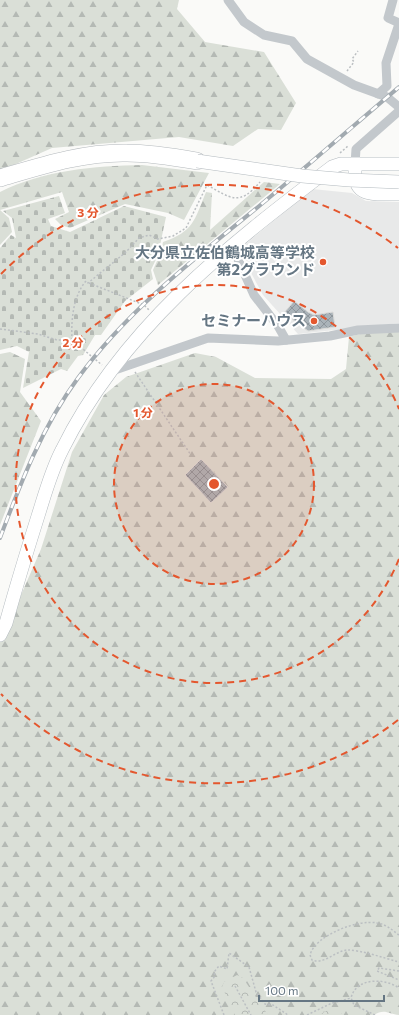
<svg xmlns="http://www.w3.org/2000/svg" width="399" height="1015" font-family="Commissioner,'Noto Sans JP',sans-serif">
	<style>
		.built { fill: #e8e9e9 }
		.forest { fill: url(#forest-firs) }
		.cemetery { fill: url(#cemetery-stones) }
		.park { fill: url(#park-crowns) }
		.building { fill: url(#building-cross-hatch); stroke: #dcdcda }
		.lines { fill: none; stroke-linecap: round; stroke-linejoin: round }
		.secondary-casing { stroke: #b3babf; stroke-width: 14 }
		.highway-casing { stroke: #b4b9bd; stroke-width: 18 }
		.path { stroke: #bbbfc2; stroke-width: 1.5; stroke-dasharray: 2 2; stroke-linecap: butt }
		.street { stroke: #c3c8cc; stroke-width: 9 }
		.secondary { stroke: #fff; stroke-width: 13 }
		.highway { stroke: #fff; stroke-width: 17 }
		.rail-casing { stroke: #a2aab0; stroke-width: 4 }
		.rail { stroke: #fff; stroke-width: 2.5; stroke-dasharray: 8; stroke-linecap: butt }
		.secondary-bridge-casing { stroke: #b3babf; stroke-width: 14; stroke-linecap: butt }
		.secondary-bridge { stroke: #fff; stroke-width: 13 }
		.ring { fill: none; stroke: #e4572e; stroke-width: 2; stroke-dasharray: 7 5 }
		.poi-dot { fill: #e4572e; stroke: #fff; stroke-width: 1.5 }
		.labels { text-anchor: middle; stroke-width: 4; stroke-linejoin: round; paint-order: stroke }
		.poi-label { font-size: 15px; font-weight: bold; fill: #657683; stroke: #fff; text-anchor: end }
		.centre { fill: #e4572e; stroke: #fff; stroke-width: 2 }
		.ring-label { font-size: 12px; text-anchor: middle; font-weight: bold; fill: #e4572e; stroke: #fff; stroke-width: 4; stroke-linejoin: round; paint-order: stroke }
	</style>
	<defs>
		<pattern id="forest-firs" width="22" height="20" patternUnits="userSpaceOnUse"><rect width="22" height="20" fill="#dadfd7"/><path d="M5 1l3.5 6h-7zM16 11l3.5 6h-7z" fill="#b4b9b4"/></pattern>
		<pattern id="cemetery-stones" width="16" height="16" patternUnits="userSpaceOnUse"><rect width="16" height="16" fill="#dadfd7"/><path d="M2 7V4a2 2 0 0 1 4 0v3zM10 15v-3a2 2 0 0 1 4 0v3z" fill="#b4b9b4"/></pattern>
		<pattern id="park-crowns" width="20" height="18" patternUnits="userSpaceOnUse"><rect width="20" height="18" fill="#dadfd7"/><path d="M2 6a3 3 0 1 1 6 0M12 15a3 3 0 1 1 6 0" fill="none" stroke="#b4b9b4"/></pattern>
		<pattern id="building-cross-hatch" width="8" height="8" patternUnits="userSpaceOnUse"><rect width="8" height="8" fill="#aab3b9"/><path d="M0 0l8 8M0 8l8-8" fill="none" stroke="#8e969c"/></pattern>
	</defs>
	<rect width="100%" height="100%" fill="#fafaf8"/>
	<path class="built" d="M312 189 352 193 366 201 399 202V323L298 334 263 295 250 271 242 253V247Z"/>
	<g class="forest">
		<path d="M0 0H179L177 9 205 42 264 52 296 103 281 130 258 129 233 146 179 137 52 148 0 171Z"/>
		<path d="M142 165 209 173 184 220 168 213 125 204 70 228 61 225 55 219 69 212 62 192 0 210V192C44 170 94 166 142 165Z"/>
		<path d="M264 182 280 184 158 285 153 270 161 252 163 242C194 231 194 221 206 192L212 193 210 230Z"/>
		<path d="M0 210 9 218 12 232 0 245Z"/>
		<path d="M370 331H399V1015C389 1014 384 1008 374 1015H0V637L11 618 41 549 72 452 104 395 126 377 195 353 216 357 255 378 331 379 346 369 349 337Z"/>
		<path d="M10 352 25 359 20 392 41 421 0 525V354Z"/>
	</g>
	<path class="cemetery" d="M59 196 65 213 48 219 51 226 70 232 124 206 166 217 158 255 151 270 153 279 125 301 101 335H95L83 355 78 356 67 371 61 369 23 388 29 352 17 346 0 350V248L11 235 16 238 12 218 3 211Z"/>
	<g class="park">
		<path d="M237 975 243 978 268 1015H235L222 987 224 982Z"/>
		<path d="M332 1008H336L343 1015H319Z"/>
	</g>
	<g class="building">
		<path d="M294 301 308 312 314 315 333 312 335 327 308 331 284 313Z"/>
		<path d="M201 459 228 487 211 503 185 475Z"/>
	</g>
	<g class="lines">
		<defs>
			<g id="secondary">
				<path d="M355 171C354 200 379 193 399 194"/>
				<path d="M0 635 6 623C16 587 27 551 38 516 45 494 51 471 62 450 121 330 227 246 332 167L341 164H399"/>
			</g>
			<path id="highway" d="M0 178C41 166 83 152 127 153 150 153 174 157 197 161"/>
		</defs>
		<use href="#secondary" class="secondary-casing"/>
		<use href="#highway" class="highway-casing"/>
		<g class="path">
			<path d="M347 71 354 62 352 59 358 51"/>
			<path d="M340 153 348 146"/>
			<path d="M89 283 144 305 149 310"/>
			<path d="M0 329 38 334 57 340H72L102 365"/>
			<path d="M72 340C71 320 73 296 86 281L88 283 126 252 139 238 149 235 158 239 173 236 186 228 207 185C231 198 239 207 260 182"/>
			<path d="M135 372 191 455"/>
			<path d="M399 935C392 930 386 924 377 923 359 919 315 935 310 955L312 960C324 965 335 951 347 950 361 950 384 958 399 962"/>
			<path d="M399 971 379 968 377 971 399 980"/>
			<path d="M235 986 251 1015"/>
			<path d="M224 1015 211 981 215 976 214 972 219 966 227 969 229 953 249 967 256 992 265 1004 273 1005 288 1015"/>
			<path d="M307 1015 332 1003 351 998"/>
			<path d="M375 1015 354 1005 351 998C356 977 385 978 399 988"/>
		</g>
		<g class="street">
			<path d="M228 0 244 22 264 35 292 41 307 59 354 85 387 97 399 107"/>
			<path d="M393 0 388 18 399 23"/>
			<path d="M378 94 387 86 386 63 399 24"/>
			<path d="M355 164 356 149 399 111"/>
			<path d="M232 246 254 295 278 326 286 340"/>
			<path d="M109 372 208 338 278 341 330 336 358 330 399 328"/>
		</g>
		<use href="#secondary" class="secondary"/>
		<use href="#highway" class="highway"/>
		<defs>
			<path id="rail" d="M0 538C21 482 42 427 78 378 127 311 194 259 258 207 306 167 352 127 399 87"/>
		</defs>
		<use href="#rail" class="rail-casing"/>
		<use href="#rail" class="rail"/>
		<defs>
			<path id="secondary-bridge" d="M197 161 302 176 349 180 399 182"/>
		</defs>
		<use href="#secondary-bridge" class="secondary-bridge-casing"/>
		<use href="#secondary-bridge" class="secondary-bridge"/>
	</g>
	<circle cx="214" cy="484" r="100" fill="#e4572e" fill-opacity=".12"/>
	<g class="ring">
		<circle cx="214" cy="484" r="100"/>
		<path d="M399 559A199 199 0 1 1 399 409"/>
		<path d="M398 720A299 299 0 0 1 1 694M1 274A299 299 0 0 1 398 248"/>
	</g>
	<g class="poi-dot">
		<circle cx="323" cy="262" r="4"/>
		<circle cx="314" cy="321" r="4"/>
	</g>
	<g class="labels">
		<g class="poi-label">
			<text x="315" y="258">大分県立佐伯鶴城高等学校<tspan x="315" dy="17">第2グラウンド</tspan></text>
			<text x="306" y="326">セミナーハウス</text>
		</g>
	</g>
	<circle cx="214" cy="484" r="6" class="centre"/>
	<g class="ring-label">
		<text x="88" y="217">3 分</text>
		<text x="73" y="347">2 分</text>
		<text x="143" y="417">1 分</text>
	</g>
	<path d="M259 995v6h125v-6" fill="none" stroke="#657683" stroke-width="2"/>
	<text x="265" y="995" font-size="12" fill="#657683" stroke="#ffffff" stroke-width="3" paint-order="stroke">100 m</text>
</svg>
